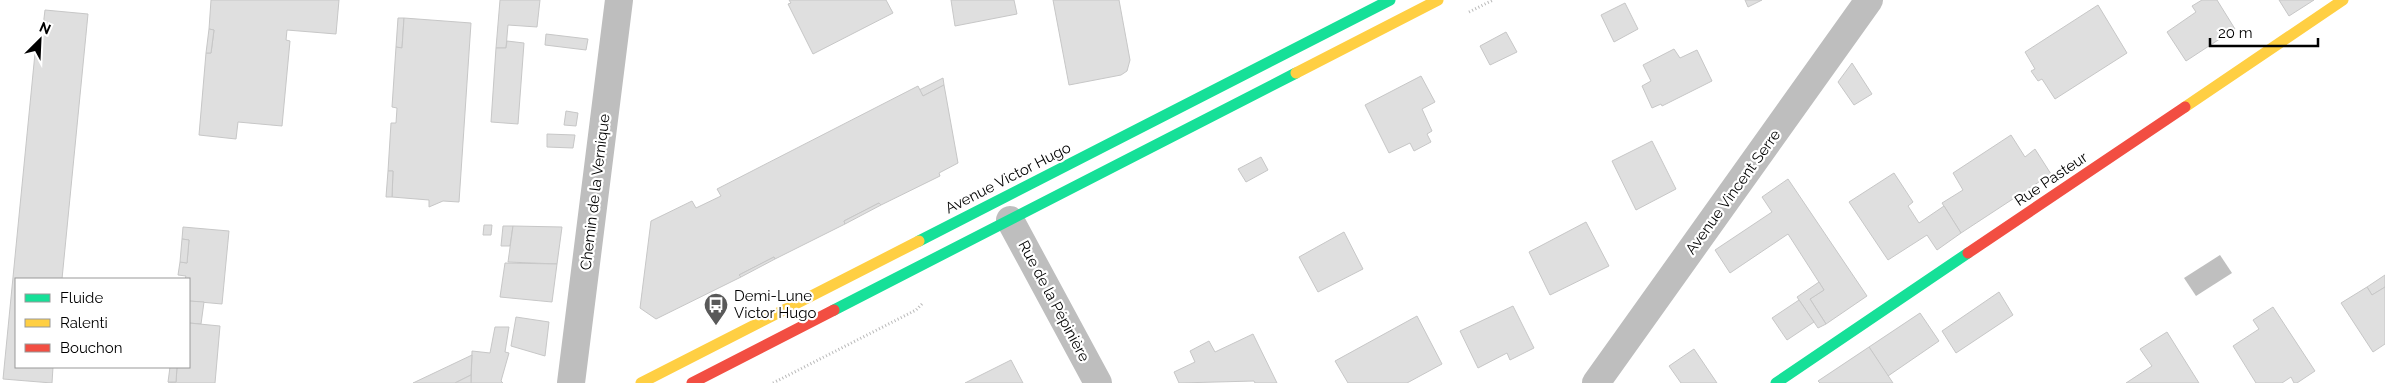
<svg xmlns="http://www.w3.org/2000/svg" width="2385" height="383" font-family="Raleway,sans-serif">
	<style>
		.water { fill: #bfbfbf }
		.building { fill: #dfdfdf; stroke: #c7c7c7 }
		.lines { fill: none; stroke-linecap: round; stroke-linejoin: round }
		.path { stroke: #b9b9b9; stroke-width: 3; stroke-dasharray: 1 2.5; stroke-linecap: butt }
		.street { stroke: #bebebe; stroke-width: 28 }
		.fast { stroke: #16e098; stroke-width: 11 }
		.slow { stroke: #ffcf43; stroke-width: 11 }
		.jam { stroke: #f24e42; stroke-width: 11 }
		.labels { text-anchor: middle; stroke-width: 4.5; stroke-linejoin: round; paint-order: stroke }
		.street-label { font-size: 15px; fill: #000; stroke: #fff }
		.poi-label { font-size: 15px; fill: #000; stroke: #fff; text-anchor: start }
	</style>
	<rect width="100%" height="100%" fill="#fff"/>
	<path class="water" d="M2220 255 2232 273 2196 296 2184 278Z"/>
	<g class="building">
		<path d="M211 0H339L336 34 287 30 286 40 290 41 282 126 238 122 236 139 199 135 206 53H211L214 30 209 29Z"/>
		<path d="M500 0H540L537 27 508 25 506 48H496Z"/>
		<path d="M789 0H886L893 13 813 54 788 4 791 3Z"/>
		<path d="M951 0H1014L1017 14 955 26Z"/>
		<path d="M1053 0H1119L1130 60 1127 71 1121 75 1069 85Z"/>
		<path d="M1745 0H1762L1748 7Z"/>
		<path d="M2202 0H2217L2235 29 2186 61 2167 32 2196 12 2192 6Z"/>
		<path d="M2279 0H2314L2289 16Z"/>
		<path d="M1625 3 1638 29 1614 42 1601 15Z"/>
		<path d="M2098 5 2127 53 2055 99 2042 79 2038 81 2031 71 2035 69 2025 52Z"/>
		<path d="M45 10 88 14 62 279H16V367H53L52 383 3 379 36 43H41Z"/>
		<path d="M398 18H404L402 48 396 47Z"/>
		<path d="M404 18 471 23 459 202 443 201 429 207V200L392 197 393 171H388L391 123H396L397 108 392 107 396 47 402 48Z"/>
		<path d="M209 29 214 30 211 53H206Z"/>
		<path d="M1506 32 1517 52 1490 65 1480 46Z"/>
		<path d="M546 34 588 39 586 50 545 45Z"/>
		<path d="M507 41 524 43 518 124 491 122 496 48H506Z"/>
		<path d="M1674 49 1680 58 1697 50 1712 81 1662 106 1661 104 1652 108 1642 86 1651 81 1643 65Z"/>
		<path d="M1852 63 1872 94 1854 105 1838 82Z"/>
		<path d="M1421 76 1435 102 1422 109 1432 131 1427 134 1431 142 1414 151 1410 143 1389 153 1365 105Z"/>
		<path d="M943 78 944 85 923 96 919 90Z"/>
		<path d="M944 85 958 163 939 173 940 176 881 205 879 203 844 221 845 224 775 259 774 257 739 275 741 277 656 319 640 308 651 221 692 201 696 208 721 196 717 189 918 86 923 96Z"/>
		<path d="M566 111 578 113 576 126 564 125Z"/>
		<path d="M547 134 575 135 573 148 547 147Z"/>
		<path d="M2011 135 2025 157 2035 149 2051 174 1961 233 1942 203 1963 190 1953 173Z"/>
		<path d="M1652 141 1676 189 1636 210 1612 161Z"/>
		<path d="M1261 157 1268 170 1246 182 1238 169Z"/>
		<path d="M388 171H393L392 197H386Z"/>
		<path d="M1894 173 1913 202 1908 206 1919 223 1944 206 1961 233 1937 250 1927 235 1888 260 1849 202Z"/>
		<path d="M1788 179 1867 296 1826 324 1810 299 1824 290 1788 234 1730 273 1715 250 1772 212 1762 197Z"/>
		<path d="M879 203 881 205 845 224 844 221Z"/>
		<path d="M1586 222 1609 266 1550 295 1529 252Z"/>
		<path d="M484 225H492L491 235H483Z"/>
		<path d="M503 226H513L510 246H501Z"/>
		<path d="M513 226 562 227 557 264 508 262Z"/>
		<path d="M183 227 229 231 222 304 189 301V279H185L186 276 178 275 180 262 187 263 189 240 182 239Z"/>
		<path d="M1344 232 1363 269 1318 292 1299 257Z"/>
		<path d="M182 239 189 240 187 263 180 262Z"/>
		<path d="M774 257 775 259 741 277 739 275Z"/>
		<path d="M505 263 557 264 552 302 500 297Z"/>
		<path d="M2385 275V287L2372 295 2367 287Z"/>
		<path d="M1819 282 1824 290 1810 299 1826 324 1818 328 1797 297Z"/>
		<path d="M2367 287 2372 295 2385 287V344L2373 352 2341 303Z"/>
		<path d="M1999 292 2013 315 1956 353 1942 331Z"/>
		<path d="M1799 300 1814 322 1787 340 1772 318Z"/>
		<path d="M189 301 204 302 201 324 189 323Z"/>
		<path d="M1513 306 1534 348 1510 360 1507 353 1478 368 1460 331Z"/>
		<path d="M2273 307 2315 371 2297 383H2294L2291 377 2282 383H2256L2233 346 2259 329 2253 320Z"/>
		<path d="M1920 313 1939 341 1888 376 1869 347Z"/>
		<path d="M1417 316 1442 364 1407 383H1348L1335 361Z"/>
		<path d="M516 317 549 322 545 356 511 346Z"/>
		<path d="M189 323 220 326 215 383H168L176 382 177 367H189Z"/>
		<path d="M495 327H509L505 352 509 353 501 381 503 383H471L472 351 490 353Z"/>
		<path d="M2167 332 2199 383H2126L2152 366 2140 349Z"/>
		<path d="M1253 334 1277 383H1255L1254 381 1179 383 1174 372 1195 362 1190 351 1209 341 1215 352Z"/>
		<path d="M1869 347 1893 383H1820L1818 381Z"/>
		<path d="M1694 349 1717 383H1681L1669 366Z"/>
		<path d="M472 355 471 375 455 383H413Z"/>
		<path d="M1011 360 1023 383H965Z"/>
		<path d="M170 367H177L176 382H168Z"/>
		<path d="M471 375V383H455Z"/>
	</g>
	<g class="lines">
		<g class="path">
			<path d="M1469 12 1493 0"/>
			<path d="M773 383 916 310 922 304"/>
		</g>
		<g class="street">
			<path d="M1010 220 1098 383"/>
			<path d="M571 383 619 0"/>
			<path d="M1596 383 1869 0"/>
		</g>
		<g class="fast">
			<path d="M919 241 1390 0"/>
			<path d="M834 310 1296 73"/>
			<path d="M1776 383 1968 253"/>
		</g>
		<g class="slow">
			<path d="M1296 73 1438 0"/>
			<path d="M2185 107 2343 0"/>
			<path d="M641 383 919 241"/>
		</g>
		<g class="jam">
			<path d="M1968 253 2185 107"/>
			<path d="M692 383 834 310"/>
		</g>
	</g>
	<defs>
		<symbol id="bus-pin" viewBox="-11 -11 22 30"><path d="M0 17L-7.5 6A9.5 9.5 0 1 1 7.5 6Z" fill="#595959" stroke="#fff"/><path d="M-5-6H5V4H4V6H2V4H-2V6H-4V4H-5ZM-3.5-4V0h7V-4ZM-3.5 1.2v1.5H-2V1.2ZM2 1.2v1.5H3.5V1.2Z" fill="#fff"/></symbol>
	</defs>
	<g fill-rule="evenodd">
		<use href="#bus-pin" x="702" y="291" width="28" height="38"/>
	</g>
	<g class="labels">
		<g class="street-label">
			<text transform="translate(1008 178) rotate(-27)" y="5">Avenue Victor Hugo</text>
			<text transform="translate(2051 179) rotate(-34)" y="5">Rue Pasteur</text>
			<text transform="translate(595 192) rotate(-83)" y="5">Chemin de la Vernique</text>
			<text transform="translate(1733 192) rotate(-54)" y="5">Avenue Vincent Serre</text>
			<text transform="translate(1054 301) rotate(62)" y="5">Rue de la Pépinière</text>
		</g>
		<g class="poi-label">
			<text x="734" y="301">Demi-Lune<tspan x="734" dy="17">Victor Hugo</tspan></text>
		</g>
	</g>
	<rect x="15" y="278" width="175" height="90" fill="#ffffff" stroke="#999999"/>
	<rect x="25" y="294" width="25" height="8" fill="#16e098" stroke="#999999"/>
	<text x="60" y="303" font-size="15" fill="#000000">Fluide</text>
	<rect x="25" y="319" width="25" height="8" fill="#ffcf43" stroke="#999999"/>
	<text x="60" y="328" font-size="15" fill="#000000">Ralenti</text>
	<rect x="25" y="344" width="25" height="8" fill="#f24e42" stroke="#999999"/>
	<text x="60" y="353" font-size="15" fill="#000000">Bouchon</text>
	<g transform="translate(40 40) rotate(24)" stroke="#ffffff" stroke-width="4" paint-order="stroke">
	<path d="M0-4L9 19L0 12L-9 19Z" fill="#000000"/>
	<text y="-8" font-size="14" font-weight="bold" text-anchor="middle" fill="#000000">N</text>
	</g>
	<path d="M2210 38v8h108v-8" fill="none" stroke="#000000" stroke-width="2.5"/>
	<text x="2218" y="38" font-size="15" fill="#000000" stroke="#ffffff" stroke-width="4" paint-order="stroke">20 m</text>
</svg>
